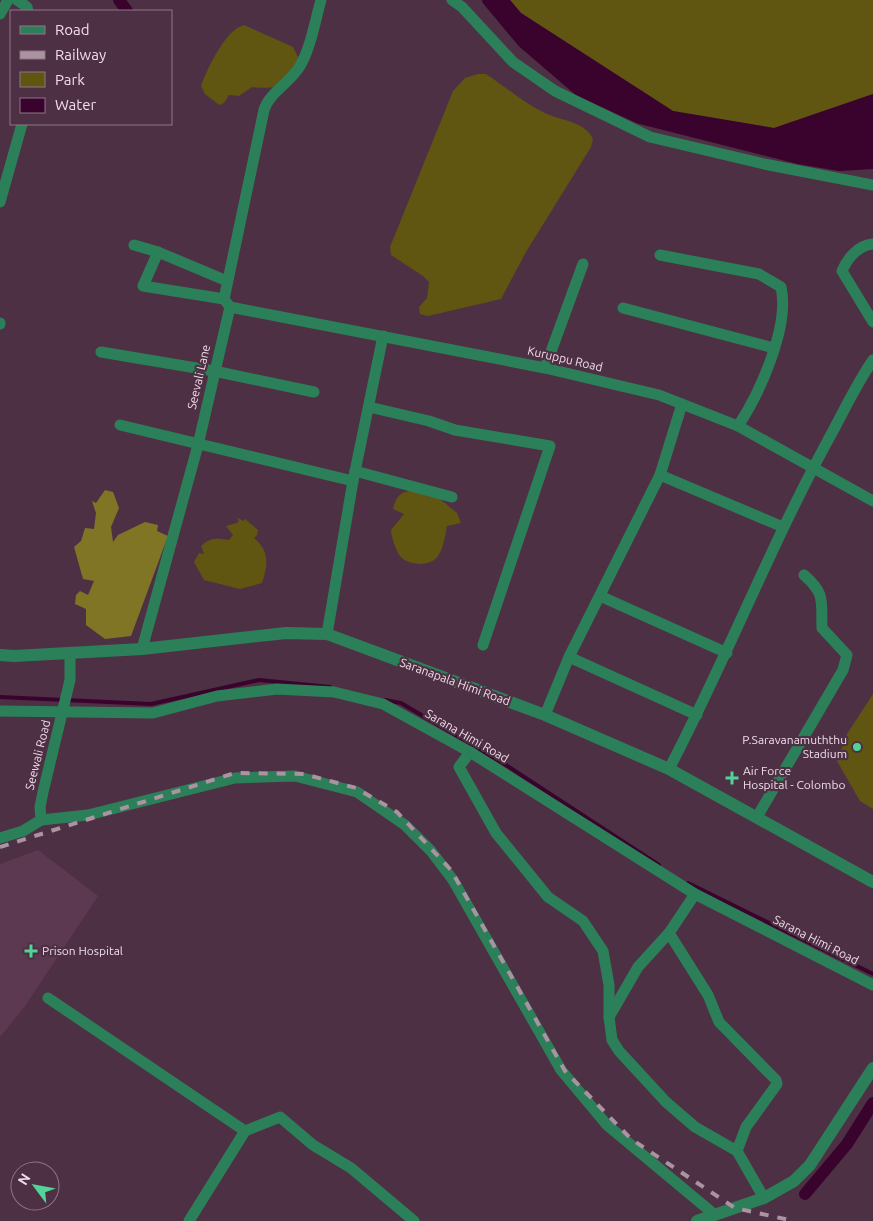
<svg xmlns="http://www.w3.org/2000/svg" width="873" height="1221" font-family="Ubuntu,sans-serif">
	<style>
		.built { fill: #5d3951 }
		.green { fill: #605511 }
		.forest { fill: #807425 }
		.water { fill: #3a032d }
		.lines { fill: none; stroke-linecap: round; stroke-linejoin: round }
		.stream { stroke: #3a032d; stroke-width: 4 }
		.canal { stroke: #3a032d; stroke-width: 12 }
		.minor { stroke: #2c8059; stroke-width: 11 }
		.tertiary { stroke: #2c8059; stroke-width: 12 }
		.rail { stroke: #ab93a2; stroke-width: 4; stroke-dasharray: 9 9; stroke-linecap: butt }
		.poi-dot { fill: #52d397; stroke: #4e3044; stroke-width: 2 }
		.labels { text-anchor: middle; stroke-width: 4.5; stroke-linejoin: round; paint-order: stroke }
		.street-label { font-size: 12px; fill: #f0dde9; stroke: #4e3044 }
		.poi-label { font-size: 12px; fill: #f0dde9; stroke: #4e3044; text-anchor: start }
	</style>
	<rect width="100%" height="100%" fill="#4e3044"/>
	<path class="built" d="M38 850 98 896 25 1006 0 1037V864Z"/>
	<g class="green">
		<path d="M510 0H873V94L774 128 673 111 521 13Z"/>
		<path d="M244 25 293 47 300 61C287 85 280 90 252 87L239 96 229 95 224 103 219 105 205 94 201 86C207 69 226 29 244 25Z"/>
		<path d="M478 74H486C506 87 526 105 547 114 564 121 585 122 593 139L591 147 526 252 501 299 428 316 420 314 419 307 427 298 429 282 423 276 391 255 390 247 453 91 465 78Z"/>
		<path d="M430 491 457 513 461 523 447 526C445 536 444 547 438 556 431 567 408 566 400 556 395 549 392 538 391 530L404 514 393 509C399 486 409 492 430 491Z"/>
		<path d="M236 517 243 521 245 519 258 530 257 535 254 538C270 551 268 565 262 583L240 589 204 580 194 562 199 553 204 554 201 546C210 537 218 538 229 540L233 535 226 526 237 523 239 521Z"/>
		<path d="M873 694V809L860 801 837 761 847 734Z"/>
	</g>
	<path class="forest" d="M105 490 113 492 119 508 111 527 113 542 118 535 145 522 158 525 157 531 168 536 131 636 105 639 86 625V609L75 604 76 595 80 591 88 595 94 581 83 579 74 547 81 541 85 528 94 529 96 513 92 501 96 503Z"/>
	<path class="water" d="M488 0H510L521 13 673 111 774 128 873 94V161L840 165 798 158 640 118 579 90 523 42Z"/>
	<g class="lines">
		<g class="stream">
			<path d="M0 697 151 704 259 680 330 687"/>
			<path d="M385 700 401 703 503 763 659 865"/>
			<path d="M688 883 873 974"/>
		</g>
		<g class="canal">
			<path d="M119 0 127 11"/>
			<path d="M488 0 523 42 579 90 640 118 798 158 840 165 873 163"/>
			<path d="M805 1194 847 1144 873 1103"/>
		</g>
		<g class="minor">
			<path d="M17 0 27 7 28 11"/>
			<path d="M452 0 462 7 513 62 555 91 650 137 764 164 873 185"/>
			<path d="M0 14 8 0"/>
			<path d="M0 202 22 124"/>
			<path d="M873 244C858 245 847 259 842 271L873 322"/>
			<path d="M134 245 158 252 227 281"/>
			<path d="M158 252 143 286 224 299"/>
			<path d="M660 255 759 274 781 287C790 326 760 393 738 426"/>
			<path d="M230 307 545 368 659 395 738 426 873 501"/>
			<path d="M623 308 774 348"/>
			<path d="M0 323V324"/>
			<path d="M101 352 214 371 314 392"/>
			<path d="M545 368 583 264"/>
			<path d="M369 407 429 421 455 430 550 446 483 645"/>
			<path d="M120 425 353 481"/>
			<path d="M355 471 452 497"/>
			<path d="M660 475 783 527"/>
			<path d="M600 596 727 653"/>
			<path d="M327 634 353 481 383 336"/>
			<path d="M142 649 198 445 230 307 224 299 264 110C269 93 290 83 300 66 311 47 315 21 321 0"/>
			<path d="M569 657 697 715"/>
			<path d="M0 711 153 713 217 696 277 689 334 692 383 704 470 752 695 894 873 985"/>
			<path d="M545 715 569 657 660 475 682 404"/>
			<path d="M470 752 459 767 496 833 548 897 583 921 603 951 609 985V1017L612 1040 619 1051 666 1102 695 1127 737 1151 764 1198"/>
			<path d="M669 769C725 662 769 549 827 442 842 415 855 386 873 360"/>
			<path d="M757 817 843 670 847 655 822 628C821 601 826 594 804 575"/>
			<path d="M41 820 88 815 235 778 295 776 357 792 405 825 431 851 453 880 561 1070 607 1125 715 1215"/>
			<path d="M0 838 23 831 41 820 40 807 43 792 70 680V653"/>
			<path d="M695 894 669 933 708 995 719 1022 776 1080 777 1084 746 1127 737 1151"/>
			<path d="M48 998 245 1131 280 1117 313 1145 351 1168 414 1221"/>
			<path d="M609 1017 638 967 669 933"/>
			<path d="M189 1221 245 1131"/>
		</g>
		<g class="tertiary">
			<path d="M0 655 14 656 142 649 286 633 327 634 545 715 669 769 873 882"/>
			<path d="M697 1221 764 1198 794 1181 810 1165 873 1068"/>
		</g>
		<path class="rail" d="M0 847 235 773 304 774 356 788 397 812 451 870 565 1071 631 1139 735 1208 794 1221"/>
	</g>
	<g class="poi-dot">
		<circle cx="857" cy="747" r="5"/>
		<path d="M729.5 770.5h5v5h5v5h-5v5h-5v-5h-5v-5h5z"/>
		<path d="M28.5 943.5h5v5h5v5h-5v5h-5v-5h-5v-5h5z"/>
	</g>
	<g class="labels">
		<g class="street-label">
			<text transform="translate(565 359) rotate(13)" y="4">Kuruppu Road</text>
			<text transform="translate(199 377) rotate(-77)" y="4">Seevali Lane</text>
			<text transform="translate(455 682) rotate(20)" y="4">Saranapala Himi Road</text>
			<text transform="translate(467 736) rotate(30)" y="4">Sarana Himi Road</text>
			<text transform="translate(38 755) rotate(-76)" y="4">Seewali Road</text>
			<text transform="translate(816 940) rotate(27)" y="4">Sarana Himi Road</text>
		</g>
		<g class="poi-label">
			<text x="847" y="744" text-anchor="end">P.Saravanamuththu<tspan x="847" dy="14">Stadium</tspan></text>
			<text x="743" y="775">Air Force<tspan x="743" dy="14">Hospital - Colombo</tspan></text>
			<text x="42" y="955">Prison Hospital</text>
		</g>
	</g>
	<rect x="10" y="10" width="162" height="115" fill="#4e3044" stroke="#8f7586"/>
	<rect x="20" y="26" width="25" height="8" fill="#2c8059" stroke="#8f7586"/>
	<text x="55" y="35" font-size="15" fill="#f0dde9">Road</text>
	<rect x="20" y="51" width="25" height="8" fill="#ab93a2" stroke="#8f7586"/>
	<text x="55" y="60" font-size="15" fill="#f0dde9">Railway</text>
	<rect x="20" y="72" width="25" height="15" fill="#605511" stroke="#8f7586"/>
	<text x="55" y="85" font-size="15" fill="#f0dde9">Park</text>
	<rect x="20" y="98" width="25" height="15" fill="#3a032d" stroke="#8f7586"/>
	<text x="55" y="110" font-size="15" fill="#f0dde9">Water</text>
	<g transform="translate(35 1186) rotate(302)"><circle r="24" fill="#4e3044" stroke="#8f7586"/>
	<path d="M0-4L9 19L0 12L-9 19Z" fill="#52d397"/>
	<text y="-8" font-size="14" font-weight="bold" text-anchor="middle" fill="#f0dde9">N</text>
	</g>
</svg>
